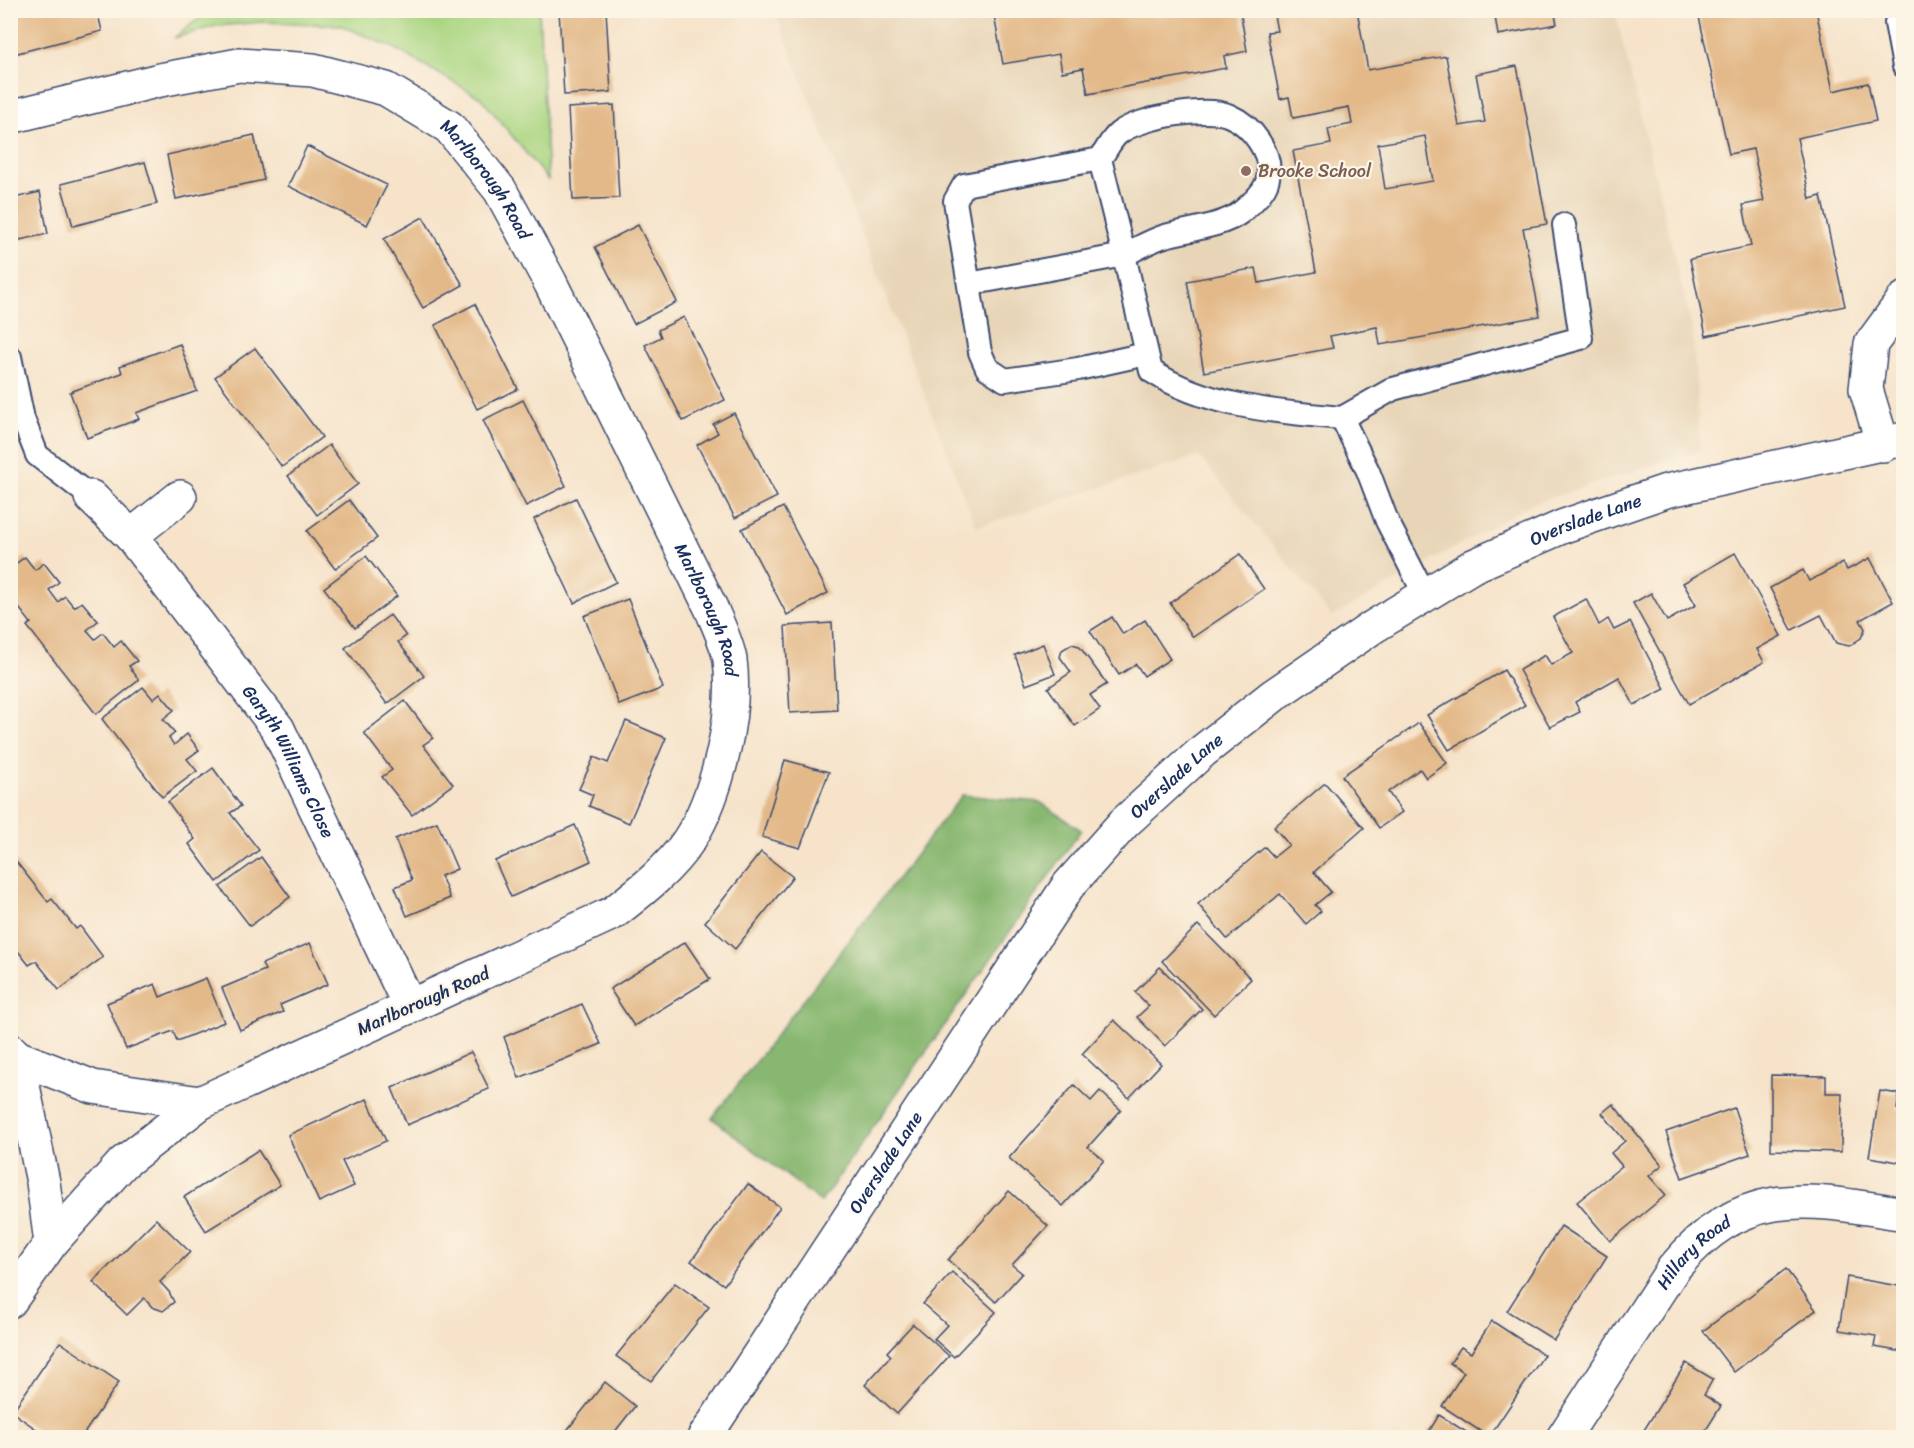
<svg xmlns="http://www.w3.org/2000/svg" width="1914" height="1448" font-family="Sriracha,sans-serif">
	<style>
		.built { fill: #e8d5b8 }
		.green { fill: #aad682; stroke: #628270; stroke-width: 1.5 }
		.forest { fill: #87b770; stroke: #517367; stroke-width: 1.5 }
		.building { fill: #e3b989; fill-rule: evenodd }
		.lines { fill: none; stroke-linecap: round; stroke-linejoin: round }
		.lane-casing { stroke: #3c4a6e; stroke-width: 26 }
		.street-casing { stroke: #3c4a6e; stroke-width: 36 }
		.lane { stroke: #fff; stroke-width: 22 }
		.street { stroke: #fff; stroke-width: 33 }
		.education-dot { fill: #8d6e63; stroke: #fcf5e5; stroke-width: 2 }
		.labels { text-anchor: middle; stroke-width: 4.5; stroke-linejoin: round; paint-order: stroke }
		.education-label { font-size: 18px; fill: #785e54; stroke: #fcf5e5; text-anchor: start }
		.street-label { font-size: 18px; fill: #1b2f5e; stroke: #fcf5e5 }
	</style>
	<rect width="100%" height="100%" fill="#fcf5e5"/>
	<filter id="ink" filterUnits="userSpaceOnUse"><feTurbulence type="fractalNoise" baseFrequency=".0167" numOctaves="2"/><feDisplacementMap in="SourceGraphic" scale="12" xChannelSelector="R" yChannelSelector="G"/><feConvolveMatrix kernelMatrix="1 2 1 2 8 2 1 2 1" color-interpolation-filters="sRGB"/></filter>
	<filter id="wash" filterUnits="userSpaceOnUse"><feTurbulence type="fractalNoise" baseFrequency=".008" numOctaves="4" result="noise"/><feDisplacementMap in="SourceGraphic" scale="24" xChannelSelector="R" yChannelSelector="G"/><feGaussianBlur stdDeviation="1.35" result="paint"/><feColorMatrix in="noise" values="0 0 0 0 0 0 0 0 0 0 0 0 0 0 0 0 0 1.4 0 .05"/><feComposite in="paint" operator="in"/></filter>
	<g filter="url(#wash)">
		<rect width="100%" height="100%" fill="#f6e3ca"/>
		<path class="built" d="M775 11H1615L1693 332 1700 450 1531 504 1332 617 1199 456 976 527Z"/>
		<path class="green" d="M210 10 539 11 548 180 481 98 396 49 340 25 263 22 216 26 174 38Z"/>
		<path class="forest" d="M962 795 1040 802 1081 830 821 1202 712 1118Z"/>
		<g id="blocks">
			<g class="building">
				<path d="M10 10H97L102 31 14 54 10 39Z"/>
				<path d="M559 10H606L611 92 564 95Z"/>
				<path d="M993 10H1159L1160 14 1174 10H1240L1247 51 1224 56 1226 68 1088 94 1083 68 1062 72 1059 54 1003 64Z"/>
				<path d="M1273 10H1357L1368 70 1446 56 1459 126 1485 122 1476 74 1517 66 1547 224 1523 228 1540 316 1380 345 1377 327 1330 336 1333 348 1204 372 1187 281 1256 268 1259 283 1316 272 1293 151 1331 144 1328 129 1352 124 1349 107 1293 118 1289 97 1280 99 1267 32 1277 31ZM1425 136 1433 181 1385 189 1378 144Z"/>
				<path d="M1494 10H1554L1557 24 1498 35Z"/>
				<path d="M1686 10H1816L1833 91 1868 83 1876 121 1797 138 1810 199 1821 196 1845 306 1706 336 1690 259 1751 246 1743 205 1764 201 1753 149 1729 154 1698 12 1687 14Z"/>
				<path d="M614 105 619 198 573 200 568 108Z"/>
				<path d="M254 135 264 180 176 199 167 155Z"/>
				<path d="M307 146 387 185 367 225 288 186Z"/>
				<path d="M145 162 157 204 73 226 61 184Z"/>
				<path d="M40 192 48 234 10 242V199Z"/>
				<path d="M423 217 463 285 423 308 384 239Z"/>
				<path d="M638 225 677 302 634 324 595 247Z"/>
				<path d="M475 304 518 389 477 409 435 325Z"/>
				<path d="M684 317 725 400 683 421 645 345 661 337 658 330Z"/>
				<path d="M180 344 197 391 136 413 139 419 87 438 70 392 122 373 120 366Z"/>
				<path d="M255 348 322 437 282 467 215 377Z"/>
				<path d="M523 400 566 486 526 506 483 420Z"/>
				<path d="M734 413 777 497 735 518 697 445 718 433 713 424Z"/>
				<path d="M329 445 358 484 317 515 288 476Z"/>
				<path d="M576 498 616 582 574 603 534 519Z"/>
				<path d="M349 500 377 538 335 569 307 531Z"/>
				<path d="M783 507 828 593 787 615 742 529Z"/>
				<path d="M1735 553 1781 636 1757 649 1764 662 1689 704 1633 603 1651 593 1667 621 1696 605 1683 583Z"/>
				<path d="M1240 554 1264 589 1193 637 1170 603Z"/>
				<path d="M366 556 397 596 355 628 324 588Z"/>
				<path d="M25 557 35 570 44 563 59 582 49 590 58 602 65 596 74 607 82 602 98 621 87 630 95 639 103 633 114 647 121 641 137 661 129 666 139 680 96 714 27 626 31 623 16 604 10 608V568Z"/>
				<path d="M1870 558 1893 602 1860 620 1865 629 1861 638 1849 646 1836 643 1821 615 1792 630 1770 588 1803 570 1809 581 1843 563 1847 570Z"/>
				<path d="M628 599 663 688 619 705 584 616Z"/>
				<path d="M1586 599 1599 625 1608 619 1614 630 1630 622 1665 689 1634 705 1619 677 1575 702 1580 712 1550 727 1519 670 1545 655 1551 665 1573 653 1553 617Z"/>
				<path d="M390 615 406 636 398 642 424 676 387 704 345 648Z"/>
				<path d="M1112 617 1123 634 1145 620 1170 659 1144 676 1136 664 1119 675 1090 631Z"/>
				<path d="M832 623 837 710 790 713 785 626Z"/>
				<path d="M1043 644 1055 674 1026 685 1015 655Z"/>
				<path d="M1072 644 1079 646 1107 684 1090 695 1100 709 1075 726 1048 688 1071 672 1060 657 1062 650Z"/>
				<path d="M1504 670 1525 705 1449 750 1427 715Z"/>
				<path d="M143 687 153 699 160 693 174 710 163 719 175 733 169 738 174 745 187 734 199 750 187 759 197 771 162 797 102 719Z"/>
				<path d="M405 701 433 738 423 745 453 784 412 815 382 777 392 770 364 733Z"/>
				<path d="M626 721 666 738 629 823 589 806 593 795 579 789 594 757 608 763Z"/>
				<path d="M1419 723 1447 763 1426 778 1420 769 1388 792 1402 812 1379 828 1342 776Z"/>
				<path d="M785 760 829 772 800 848 762 837Z"/>
				<path d="M213 768 241 806 230 813 259 850 217 882 189 844 195 839 168 802Z"/>
				<path d="M1325 783 1364 828 1314 872 1331 892 1315 905 1321 911 1306 924 1280 894 1227 939 1198 904 1265 847 1274 857 1289 845 1274 827Z"/>
				<path d="M437 822 457 869 441 876 450 898 407 916 395 887 412 880 395 839Z"/>
				<path d="M575 825 591 861 511 897 495 861Z"/>
				<path d="M761 852 793 877 735 949 705 922Z"/>
				<path d="M10 854 48 902 52 899 76 929 80 926 103 957 59 990 36 961 29 965 10 941Z"/>
				<path d="M261 857 290 897 250 926 220 887Z"/>
				<path d="M1198 925 1251 979 1214 1015 1162 961Z"/>
				<path d="M685 942 710 979 634 1026 610 989Z"/>
				<path d="M310 943 328 984 280 1005 283 1012 240 1030 222 988 265 970 262 964Z"/>
				<path d="M1160 967 1202 1009 1165 1046 1137 1017 1149 1006 1135 992Z"/>
				<path d="M206 978 224 1022 177 1041 173 1031 126 1049 107 1003 155 984 160 997Z"/>
				<path d="M582 1004 601 1044 519 1078 504 1037Z"/>
				<path d="M1114 1020 1161 1064 1129 1098 1082 1054Z"/>
				<path d="M471 1052 489 1089 407 1125 392 1088Z"/>
				<path d="M1771 1075 1826 1076V1093H1842L1841 1152 1771 1150Z"/>
				<path d="M1074 1085 1091 1101 1100 1091 1121 1110 1088 1147 1104 1160 1063 1206 1009 1158Z"/>
				<path d="M1880 1091 1899 1094 1897 1109 1904 1110V1163L1869 1157Z"/>
				<path d="M367 1099 386 1141 342 1161 354 1186 319 1202 288 1135Z"/>
				<path d="M1613 1104 1662 1165 1649 1176 1666 1195 1610 1241 1577 1202 1622 1166 1611 1153 1625 1141 1602 1113Z"/>
				<path d="M1734 1108 1750 1154 1682 1178 1666 1132Z"/>
				<path d="M258 1150 280 1185 206 1231 184 1197Z"/>
				<path d="M748 1184 780 1207 724 1285 691 1261Z"/>
				<path d="M1009 1191 1048 1226 1012 1265 1022 1273 996 1302 948 1260Z"/>
				<path d="M156 1219 190 1252 160 1282 169 1292 174 1302 163 1311 152 1307 144 1298 127 1315 93 1282Z"/>
				<path d="M1561 1226 1607 1256 1554 1340 1507 1311Z"/>
				<path d="M1786 1269 1816 1310 1734 1372 1703 1331Z"/>
				<path d="M952 1272 996 1312 954 1357 934 1339 947 1325 923 1304Z"/>
				<path d="M1847 1277 1904 1287V1352L1874 1347 1876 1336 1839 1330Z"/>
				<path d="M675 1283 709 1307 651 1381 616 1356Z"/>
				<path d="M1492 1321 1544 1355 1489 1437 1442 1406 1464 1372 1450 1363 1461 1347 1471 1353Z"/>
				<path d="M913 1324 949 1356 897 1414 865 1385 891 1356 887 1352Z"/>
				<path d="M60 1342 119 1382 81 1438H49L12 1412Z"/>
				<path d="M1686 1363 1713 1379 1704 1395 1721 1406 1701 1438H1639Z"/>
				<path d="M605 1382 635 1406 610 1438H561Z"/>
				<path d="M1439 1415 1476 1438H1425Z"/>
			</g>
		</g>
	</g>
	<g filter="url(#ink)">
		<use href="#blocks" fill-opacity="0" stroke="#3c4a6e" stroke-width="1.5"/>
		<g class="lines">
			<defs>
				<g id="lane">
					<path d="M1896 23 1904 66"/>
					<path d="M969 284 1124 255 1100 159"/>
					<path d="M1146 354 1078 369 1005 380 987 368 980 352 955 201 964 185 1100 159C1106 151 1111 139 1119 133 1137 118 1208 105 1230 116 1251 125 1273 153 1268 178 1266 191 1250 205 1240 213 1223 226 1186 230 1165 236 1151 240 1137 249 1124 255L1151 371C1207 407 1277 412 1342 418L1368 471 1387 521 1425 595"/>
					<path d="M10 357 23 419 37 455 91 497"/>
					<path d="M1342 418 1393 389 1581 338 1564 225"/>
				</g>
				<g id="street">
					<path id="s1" d="M10 117 160 80 239 65 313 70 386 89 449 127 500 190 550 282 711 608C718 625 727 643 730 660 737 713 718 795 689 840 669 870 640 892 613 913L200 1103 123 1163 51 1243"/>
					<path d="M1883 445 1866 389 1871 344 1904 299"/>
					<path id="s2" d="M91 497 131 536 278 729 410 1007"/>
					<path d="M131 536 180 497"/>
					<path d="M10 1050 17 1057 43 1182 51 1243 10 1301"/>
					<path d="M17 1057 93 1087 200 1103"/>
					<path id="s3" d="M704 1438 1068 886 1124 823 1203 751 1274 695 1373 627 1473 566 1564 526 1666 491 1904 439"/>
					<path id="s4" d="M1563 1438 1673 1269C1744 1184 1805 1198 1904 1214"/>
				</g>
			</defs>
			<use href="#lane" class="lane-casing"/>
			<use href="#street" class="street-casing"/>
			<use href="#lane" class="lane"/>
			<use href="#street" class="street"/>
		</g>
	</g>
	<circle class="education-dot" cx="1246" cy="171" r="6"/>
	<g class="labels">
		<g class="education-label">
			<text x="1258" y="177">Brooke School</text>
		</g>
		<g class="street-label">
			<text dy="6" stroke="none"><textPath href="#s1" startOffset="522">Marlborough Road</textPath></text>
			<text dy="6" stroke="none"><textPath href="#s3" startOffset="1302">Overslade Lane</textPath></text>
			<text dy="6" stroke="none"><textPath href="#s1" startOffset="1008">Marlborough Road</textPath></text>
			<text dy="6" stroke="none"><textPath href="#s2" startOffset="332">Garyth Williams Close</textPath></text>
			<text dy="6" stroke="none"><textPath href="#s3" startOffset="816">Overslade Lane</textPath></text>
			<text transform="translate(423 1001) rotate(-24)" y="6">Marlborough Road</text>
			<text dy="6" stroke="none"><textPath href="#s3" startOffset="330">Overslade Lane</textPath></text>
			<text dy="6" stroke="none"><textPath href="#s4" startOffset="228">Hillary Road</textPath></text>
		</g>
	</g>
	<rect width="1914" height="1448" fill="none" stroke="#fcf5e5" stroke-width="36"/>
</svg>
